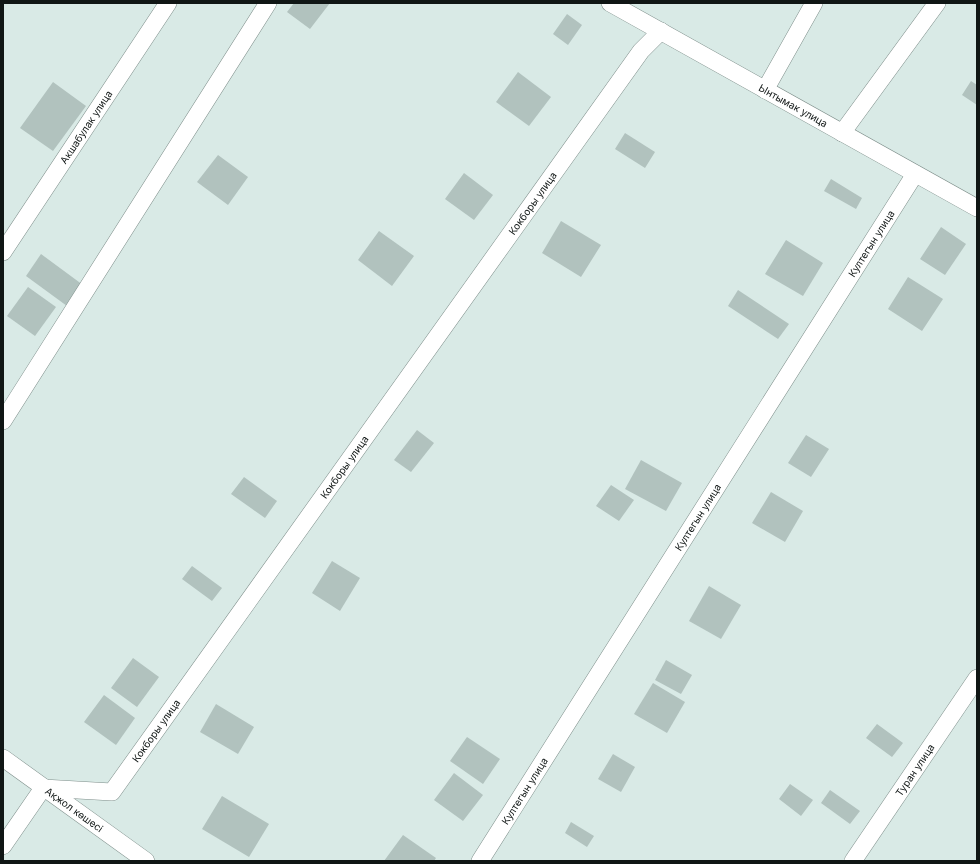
<svg xmlns="http://www.w3.org/2000/svg" width="980" height="864" font-family="Inter,sans-serif">
	<style>
		.building { fill: #b1c2be }
		.lines { fill: none; stroke-linecap: round; stroke-linejoin: round }
		.street-casing { stroke: #7f8f8b; stroke-width: 18 }
		.street { stroke: #fff; stroke-width: 17 }
		.labels { text-anchor: middle; stroke-width: 4; stroke-linejoin: round; paint-order: stroke }
		.street-label { font-size: 10px; fill: #101615; stroke: #e6f7f3 }
	</style>
	<rect width="100%" height="100%" fill="#d9eae6"/>
	<g class="building">
		<path d="M294 3H330L310 29 287 12Z"/>
		<path d="M567 14 582 25 568 45 553 34Z"/>
		<path d="M518 72 551 97 529 126 496 102Z"/>
		<path d="M971 81 977 85V105L962 95Z"/>
		<path d="M53 82 86 106 53 151 20 128Z"/>
		<path d="M625 133 655 152 645 168 615 149Z"/>
		<path d="M218 155 248 177 228 205 197 182Z"/>
		<path d="M464 173 493 195 474 220 445 199Z"/>
		<path d="M831 179 862 198 856 209 824 191Z"/>
		<path d="M561 221 601 245 581 277 542 253Z"/>
		<path d="M941 227 966 244 945 275 920 259Z"/>
		<path d="M379 231 414 256 392 286 358 260Z"/>
		<path d="M786 240 823 263 803 296 765 274Z"/>
		<path d="M41 254 83 285 67 306 26 276Z"/>
		<path d="M908 277 943 299 922 331 888 309Z"/>
		<path d="M28 287 56 307 35 336 7 316Z"/>
		<path d="M738 290 789 324 778 339 728 306Z"/>
		<path d="M417 430 434 443 411 472 394 460Z"/>
		<path d="M806 435 829 449 811 477 788 463Z"/>
		<path d="M641 460 682 483 666 511 625 489Z"/>
		<path d="M244 477 277 501 265 518 231 494Z"/>
		<path d="M611 485 634 500 619 521 596 506Z"/>
		<path d="M771 492 803 511 785 542 752 523Z"/>
		<path d="M332 561 360 578 340 611 312 593Z"/>
		<path d="M192 566 222 588 212 601 182 579Z"/>
		<path d="M709 586 741 605 721 639 689 621Z"/>
		<path d="M133 658 159 677 137 707 111 688Z"/>
		<path d="M666 660 692 675 681 694 655 680Z"/>
		<path d="M653 683 685 702 667 733 634 714Z"/>
		<path d="M104 695 135 718 116 745 84 722Z"/>
		<path d="M216 704 254 727 238 754 200 732Z"/>
		<path d="M877 724 903 743 892 757 866 738Z"/>
		<path d="M467 737 500 759 483 784 450 761Z"/>
		<path d="M613 754 635 767 621 792 598 779Z"/>
		<path d="M454 773 483 795 463 821 434 800Z"/>
		<path d="M790 784 813 800 801 816 779 799Z"/>
		<path d="M830 790 860 811 850 824 821 803Z"/>
		<path d="M222 796 269 824 249 857 202 829Z"/>
		<path d="M571 822 594 836 587 847 565 833Z"/>
		<path d="M403 835 436 858 434 861H384Z"/>
	</g>
	<g class="lines">
		<defs>
			<g id="street">
				<path id="s1" d="M610 3 977 208"/>
				<path d="M765 90 814 3"/>
				<path d="M842 133 937 3"/>
				<path id="s2" d="M3 252 168 3"/>
				<path d="M3 421 268 3"/>
				<path id="s3" d="M3 758 146 861"/>
				<path id="s4" d="M3 846 43 788 112 792 641 51 661 31"/>
				<path id="s5" d="M480 861 915 174"/>
				<path id="s6" d="M853 861 977 678"/>
			</g>
		</defs>
		<use href="#street" class="street-casing"/>
		<use href="#street" class="street"/>
	</g>
	<g class="labels">
		<g class="street-label">
			<text dy="4" stroke="none"><textPath href="#s1" startOffset="210">Ынтымак улица</textPath></text>
			<text dy="4" stroke="none"><textPath href="#s2" startOffset="150">Акшабулак улица</textPath></text>
			<text dy="4" stroke="none"><textPath href="#s4" startOffset="863">Кокборы улица</textPath></text>
			<text dy="4" stroke="none"><textPath href="#s5" startOffset="731">Култегын улица</textPath></text>
			<text dy="4" stroke="none"><textPath href="#s4" startOffset="539">Кокборы улица</textPath></text>
			<text dy="4" stroke="none"><textPath href="#s5" startOffset="407">Култегын улица</textPath></text>
			<text dy="4" stroke="none"><textPath href="#s4" startOffset="215">Кокборы улица</textPath></text>
			<text dy="4" stroke="none"><textPath href="#s6" startOffset="110">Туран улица</textPath></text>
			<text dy="4" stroke="none"><textPath href="#s5" startOffset="83">Култегын улица</textPath></text>
			<text dy="4" stroke="none"><textPath href="#s3" startOffset="88">Ақжол көшесі</textPath></text>
		</g>
	</g>
	<rect width="980" height="864" fill="none" stroke="#101615" stroke-width="8"/>
</svg>
